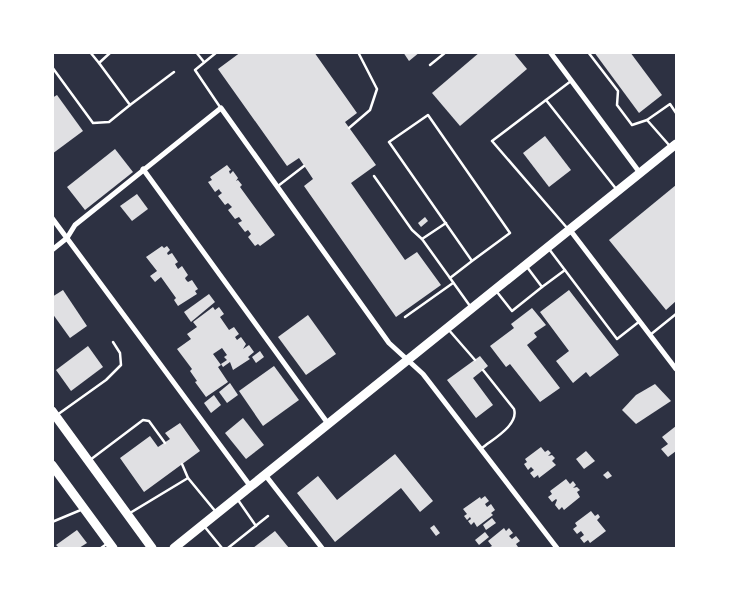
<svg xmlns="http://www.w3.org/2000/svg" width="729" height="601" font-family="Mulish,sans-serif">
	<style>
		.building { fill: #e0e0e3 }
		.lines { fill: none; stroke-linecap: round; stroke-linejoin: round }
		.service { stroke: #fff; stroke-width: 2.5 }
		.minor { stroke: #fff; stroke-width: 5 }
		.primary { stroke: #fff; stroke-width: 9 }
	</style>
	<rect width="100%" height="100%" fill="#2d3142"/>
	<g class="building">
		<path d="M241 52H314L357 113 345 122 376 165 351 183 405 260 417 252 441 285 396 317 304 186 313 179 299 158 287 166 218 69Z"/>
		<path d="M403 52H420L409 61Z"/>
		<path d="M480 52H513L527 69 460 126 432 93Z"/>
		<path d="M594 52H630L662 95 639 113Z"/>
		<path d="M57 95 83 131 52 154V98Z"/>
		<path d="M545 136 571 170 549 187 523 153Z"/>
		<path d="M115 149 133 172 85 210 67 187Z"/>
		<path d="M227 165 231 170 229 171 230 174 233 171 238 178 236 181 238 180 242 185 240 187 275 235 260 246 258 244 255 246 248 237 251 234 248 230 245 232 238 223 242 221 239 217 235 219 228 210 232 207 228 203 225 205 218 196 222 193 220 191 219 189 215 192 208 182 212 180 210 177Z"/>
		<path d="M676 185V301L666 310 609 240Z"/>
		<path d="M137 194 148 209 132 221 120 206Z"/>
		<path d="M425 217 428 221 421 227 418 223Z"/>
		<path d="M162 246 164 248 167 246 170 250 167 253 168 255 172 253 178 262 175 264 178 269 182 266 188 275 185 278 186 280 188 282 192 280 198 289 195 291 197 294 178 306 174 300 176 298 161 277 155 282 150 276 157 271 146 257Z"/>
		<path d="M63 290 87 326 70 338 52 313V297Z"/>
		<path d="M569 290 619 355 590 377 586 372 573 383 556 361 569 351 540 312Z"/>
		<path d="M209 294 215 302 191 322 184 312Z"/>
		<path d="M213 307 215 310 219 307 224 314 220 317 229 330 234 327 239 334 235 337 237 340 241 337 246 344 243 349 249 345 254 352 248 357 250 359 233 370 230 362 223 367 221 364 227 360 224 357 227 355 222 348 213 354 221 365 218 367 228 382 206 397 195 382 197 381 190 371 192 369 177 349 191 339 187 334 197 327 193 322Z"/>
		<path d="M532 308 546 325 534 333 537 337 527 345 560 388 540 402 510 364 506 367 490 346 514 328 511 324Z"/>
		<path d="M308 315 336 354 306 375 278 337Z"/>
		<path d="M88 346 103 367 71 391 56 370Z"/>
		<path d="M260 351 264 357 256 363 252 357Z"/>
		<path d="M480 356 488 366 473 378 493 405 476 418 447 380Z"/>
		<path d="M274 366 299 400 263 426 239 391Z"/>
		<path d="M230 383 238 395 227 403 219 392Z"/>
		<path d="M655 384 671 401 636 424 622 410 636 395Z"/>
		<path d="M214 395 221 405 211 413 204 403Z"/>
		<path d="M243 418 264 445 246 459 225 433Z"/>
		<path d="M180 423 200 451 144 492 120 458 150 436 158 447 170 439 165 433Z"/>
		<path d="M676 426V451L668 457 661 449 668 444 662 437Z"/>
		<path d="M541 447 545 452 548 450 551 453 548 456 552 455 555 458 552 461 556 465 539 478 538 475 534 478 530 473 534 470 531 467 528 470 524 464 527 462 525 459Z"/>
		<path d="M586 451 595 461 584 469 576 459Z"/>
		<path d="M395 454 433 501 420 512 401 488 335 542 297 493 318 476 337 500Z"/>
		<path d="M608 471 612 476 607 479 603 475Z"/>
		<path d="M566 479 570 484 573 481 576 485 573 488 577 487 580 490 577 492 580 497 564 510 562 507 559 510 555 505 557 500 556 499 552 502 548 497 552 494 550 491Z"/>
		<path d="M485 496 489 501 485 504 487 507 491 504 495 510 491 513 493 515 477 527 474 522 471 525 468 521 471 519 470 517 467 520 464 516 467 514 463 509 480 497 481 499Z"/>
		<path d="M591 511 595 516 598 514 600 517 597 520 606 531 590 543 588 540 584 543 580 538 584 535 581 531 577 534 573 529 577 526 575 523Z"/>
		<path d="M492 518 496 523 486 530 483 525Z"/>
		<path d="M434 525 440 533 436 536 430 528Z"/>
		<path d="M504 528 506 531 509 528 513 533 509 536 512 539 516 536 520 541 516 544 518 547 488 548 492 546 488 541Z"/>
		<path d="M77 530 87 543 79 548H59L56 545Z"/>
		<path d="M275 531 289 548H253Z"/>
		<path d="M485 532 489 537 479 545 475 540Z"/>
	</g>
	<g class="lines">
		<g class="service">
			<path d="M90 52 99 63 111 52"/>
			<path d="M196 52 204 62"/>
			<path d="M217 52 195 70 220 107"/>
			<path d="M588 52 618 91 617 105 632 125 647 120 669 145"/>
			<path d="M430 65 446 52"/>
			<path d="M52 67 93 123 109 122 130 105 99 63"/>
			<path d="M546 100 617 190"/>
			<path d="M130 105 174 72"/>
			<path d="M647 120 670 104 676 113"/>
			<path d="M349 128 370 110 377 89 358 52"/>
			<path d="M374 176 412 230 422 239"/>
			<path d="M278 186 304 166"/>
			<path d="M446 223 422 239 450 278"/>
			<path d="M568 229 492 141 571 81"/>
			<path d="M549 249 617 339 640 321"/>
			<path d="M527 267 542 287 565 270"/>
			<path d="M497 292 512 311 542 287"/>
			<path d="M470 306 450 278 472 261 389 142 428 115 510 233 472 261"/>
			<path d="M405 317 453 283"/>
			<path d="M448 329 475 360"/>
			<path d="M650 335 676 314"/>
			<path d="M57 415 106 380 121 365 120 353 113 342"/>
			<path d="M482 448C493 439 519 425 514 409L483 370"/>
			<path d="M90 460 143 420 149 421 165 443"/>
			<path d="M182 464 188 478"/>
			<path d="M238 500 256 526"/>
			<path d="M130 513 188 478 216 512"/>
			<path d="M52 522 83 509"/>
			<path d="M204 526 222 548"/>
			<path d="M101 548 108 543"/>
			<path d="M228 548 268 516"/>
		</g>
		<g class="minor">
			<path d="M550 52 640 173"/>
			<path d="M143 169 329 425"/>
			<path d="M52 218 251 487"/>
			<path d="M570 230 676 369"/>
			<path d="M52 250 67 238 75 225 221 108 389 343 423 374 557 548"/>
			<path d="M266 476 322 548"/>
		</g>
		<g class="primary">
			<path d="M52 411 152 548"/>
			<path d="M52 465 113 548"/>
			<path d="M174 548 676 144"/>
		</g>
	</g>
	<rect width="729" height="601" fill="none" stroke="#ffffff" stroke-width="108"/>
</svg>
